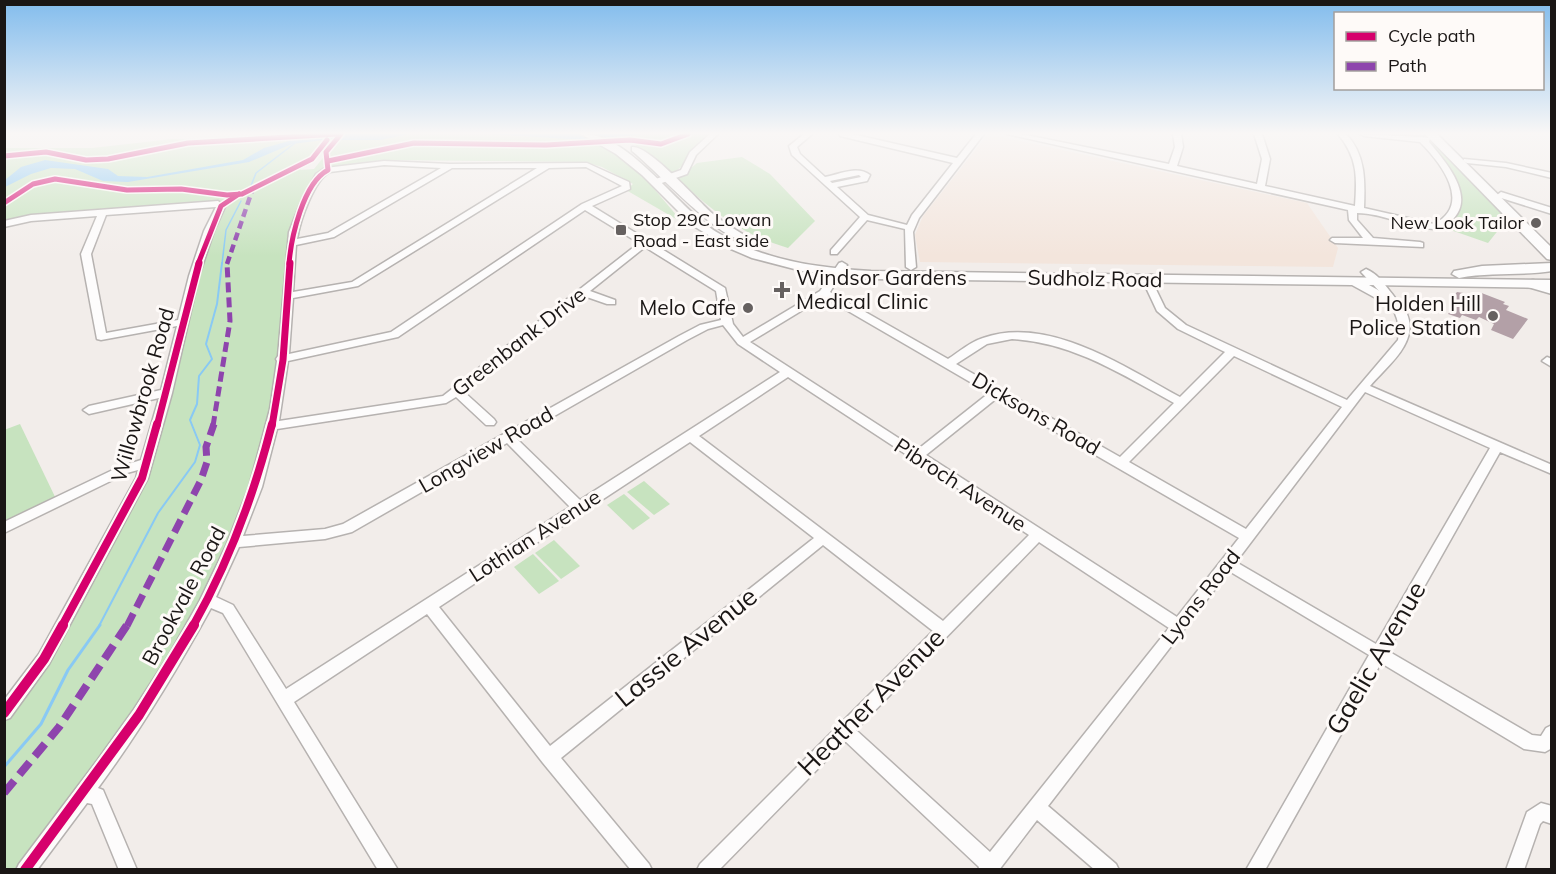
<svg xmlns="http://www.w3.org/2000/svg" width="1556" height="874" font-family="Mulish,sans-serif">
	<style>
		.education { fill: #f3e5dc }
		.green { fill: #c7e3bf }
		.water { fill: #89c9f4 }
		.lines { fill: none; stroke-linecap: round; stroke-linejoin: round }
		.stream-far2 { stroke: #89c9f4; stroke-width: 1.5 }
		.stream-far1 { stroke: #89c9f4; stroke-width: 2 }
		.stream { stroke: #89c9f4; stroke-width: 3 }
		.building { fill: #b3a0a7 }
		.minor-casing { stroke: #b6b2b0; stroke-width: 3 }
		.major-casing { stroke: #b6b2b0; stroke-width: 3 }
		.highway-casing { stroke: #b6b2b0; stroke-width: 3 }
		.minor { fill: #fdfcfc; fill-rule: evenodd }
		.major { fill: #fdfcfc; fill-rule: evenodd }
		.highway { fill: #fdfcfc; fill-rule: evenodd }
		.quiet-far3 { stroke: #8e44ad; stroke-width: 4.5; stroke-dasharray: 8 4.5; stroke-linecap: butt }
		.quiet-far2 { stroke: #8e44ad; stroke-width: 5; stroke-dasharray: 10 5; stroke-linecap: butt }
		.quiet-far1 { stroke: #8e44ad; stroke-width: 7; stroke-dasharray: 14 7; stroke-linecap: butt }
		.quiet { stroke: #8e44ad; stroke-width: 8; stroke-dasharray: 16 8; stroke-linecap: butt }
		.cycleway-far3-casing { stroke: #fefaf8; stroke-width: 8 }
		.cycleway-far2-casing { stroke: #fefaf8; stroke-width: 10 }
		.cycleway-far1-casing { stroke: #fefaf8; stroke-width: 12 }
		.cycleway-casing { stroke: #fefaf8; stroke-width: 14 }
		.cycleway-far3 { stroke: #d6006c; stroke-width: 5 }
		.cycleway-far2 { stroke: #d6006c; stroke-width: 7 }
		.cycleway-far1 { stroke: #d6006c; stroke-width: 8 }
		.cycleway { stroke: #d6006c; stroke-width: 10 }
		.poi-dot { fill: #666160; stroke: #fefaf8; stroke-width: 2 }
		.labels { text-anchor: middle; stroke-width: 6; stroke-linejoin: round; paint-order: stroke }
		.far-poi-label { font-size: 18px; fill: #1a1615; stroke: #fefaf8; text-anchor: start }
		.poi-label { font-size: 21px; fill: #1a1615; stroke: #fefaf8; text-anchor: end }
		.street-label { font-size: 21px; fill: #1a1615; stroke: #fefaf8 }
		.near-street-label { font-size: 26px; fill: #1a1615; stroke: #fefaf8 }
	</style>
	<rect width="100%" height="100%" fill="#f2edea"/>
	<path class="education" d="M988 134 1307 203 1338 248 1333 267 920 262 915 235 923 216Z"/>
	<g class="green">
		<path d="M264 134H331L300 170 314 169 342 134H578L619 154 645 178 683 223 626 190 633 184 602 167 585 162 384 160 327 168 306 200 288 296 281 359 256 488 207 600 85 794 25 870 5 869V719L152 462 176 375 198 279 214 230 225 208 220 201 65 212 5 222 4 148H92L172 139 215 140Z"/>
		<path d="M616 134H711C692 147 688 164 672 174L629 140Z"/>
		<path d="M1434 141 1511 222 1504 223 1488 243 1445 228C1450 221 1459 214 1461 205 1465 188 1440 154 1430 142Z"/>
		<path d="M742 157 770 174 815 221 788 248C740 234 715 213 678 179L697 163Z"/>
		<path d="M20 424 58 503 4 528V430Z"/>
		<path d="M644 481 670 504 654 515 627 492Z"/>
		<path d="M624 494 650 518 633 530 607 505Z"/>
		<path d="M554 540 580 566 561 579 535 553Z"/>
		<path d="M533 554 559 581 539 594 514 567Z"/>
	</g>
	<g class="water">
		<path d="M346 134H410L380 140H323L292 144 249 162 128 182 103 181 75 169 51 168 31 174 5 187V180L21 167 45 160 108 169 118 176 147 177 243 160 264 148 296 139Z"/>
		<path d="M486 134H645L585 140Z"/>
	</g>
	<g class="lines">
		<g class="stream-far2">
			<path d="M249 191 256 173 295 143"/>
			<path d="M222 264 226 230 241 201"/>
		</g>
		<path class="stream-far1" d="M99 626 158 513 195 462 200 445 190 420 197 404 199 376 212 359 206 344 217 304 222 263"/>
		<path class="stream" d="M4 767 41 724 68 670 100 625"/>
	</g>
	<path class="building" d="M1457 292 1476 295 1479 292 1505 302 1503 304 1509 306 1506 310 1528 319 1513 339 1491 330 1494 324 1479 317 1476 320 1462 315 1460 318 1448 314 1459 301 1452 298Z"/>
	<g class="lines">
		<defs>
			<g id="minor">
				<path d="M710 134H718L696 155 687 174 659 184H653V180L681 170 690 152Z"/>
				<path d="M804 134H812L797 147 800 154 825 177C840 174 858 165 870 175L867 181 837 187 868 215 907 225 912 215 953 163 840 136 839 134H852L957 158 976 134H984L919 218 913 232 916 267 911 270 906 267 905 229 867 220 837 254H831V250L860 217 792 155 789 146ZM859 175 861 177 832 183 830 181Z"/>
				<path d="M1007 134H1021L1169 164 1175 147 1173 134H1181L1183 147 1177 166 1257 184 1262 159 1254 134H1262L1270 159 1265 186 1355 206C1357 177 1358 158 1338 134H1346C1366 155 1365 181 1364 208L1434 224C1473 204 1441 163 1420 142L1364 136 1360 134 1422 137 1430 138 1429 142C1445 161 1475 195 1454 218 1449 224 1441 230 1434 229 1408 228 1383 213 1357 213V220L1373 238 1420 242 1423 243V247L1335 243 1330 240 1332 238H1363L1349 220 1348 210Z"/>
				<path d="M1464 159 1506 163 1552 173V178L1506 167 1467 163 1463 161Z"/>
				<path d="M384 161 450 164 587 163 629 182 630 189 592 206 725 288 733 324 743 337 820 291 839 263 842 262 847 265 830 292 948 359C959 352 970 342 983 338 1049 315 1124 367 1180 397L1225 352 1178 329 1157 311 1142 279 1144 277H1150L1165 308 1186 325 1347 400 1398 340C1404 310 1379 292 1361 272L1366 269C1378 274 1385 285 1393 295 1397 301 1404 308 1407 314 1419 343 1387 366 1370 386L1552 465V474L1500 452 1388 651 1532 735 1541 736 1546 728 1552 725V748L1545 752 1524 749 1381 663 1265 870H1246L1369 655 1229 571 1048 806 1116 864 1119 870H1095L1037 820 999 870H978L979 867 845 741 719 870H697L700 864 933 631 823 545 561 758 649 864 652 870H631L543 763 427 614 294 702 398 870H378L223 613 211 608C177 670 140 731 98 788L103 790 137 870H119L92 804 87 803 37 870H16L19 864 96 762 134 709 169 655 200 600 226 546 249 487 270 409 277 361 276 359 278 356 289 232 300 204 316 174 325 168ZM384 165 441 168 328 233 297 239C300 221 314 180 330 172ZM586 167 622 186 582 204 391 332 289 354 293 298 358 286 549 168ZM452 168H537L352 282 293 292 296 245 334 237ZM585 210 639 243 443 396 279 421 288 361 398 337ZM645 247 716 291 721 320 700 325 679 336 343 524 325 529 243 536 262 487 277 429 446 403 456 397 486 425H494L496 422 494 419 463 391 584 296 607 304H615V300L590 291ZM824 297 989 393 917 450 750 342ZM723 325 738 344 780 372 580 500 516 438 687 340 708 329ZM1012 339C1074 343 1121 374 1174 403L1120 457 956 364 987 344ZM1234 356 1342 407 1246 529 1129 462ZM788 377 1029 535 943 621 699 436ZM1365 392 1490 448 1376 644 1236 562ZM997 398 1239 538 1177 617 926 455ZM690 442 814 538 550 746 439 607ZM507 443 570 507 286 689 233 605 216 597 239 547 325 539 352 532ZM1039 542 1169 628 990 852 856 730Z"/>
				<path d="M1501 192 1552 208V214L1498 197 1497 195Z"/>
				<path d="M218 201 225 207 214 231 199 276 172 393 148 478 49 664 10 718 4 720V700L39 654 136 478 138 470 127 473 4 533V522L119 467 141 460 159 398 89 414 83 410 89 406 161 390 177 326 101 340 97 339 81 254 97 216 31 221 4 227V221L31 215ZM216 207 204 231 189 276 178 320 106 333 91 254 106 215Z"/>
				<path d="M1547 357 1552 359V367L1542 361Z"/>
				<path d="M1541 803 1552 806V824L1543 821 1540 824 1524 870H1506L1527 812Z"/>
			</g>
			<g id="major">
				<path d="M581 134C629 131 679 211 720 234 766 261 819 268 871 271L1552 280V288L1369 285 1387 295V301L1383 302 1352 285 871 279 802 271 752 258 731 249 692 225 642 175 616 154Z"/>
				<path d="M632 147C649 145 698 201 713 214 723 222 733 228 744 235V239C723 244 653 167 632 151Z"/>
			</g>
			<g id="highway">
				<path d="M1425 134H1437L1552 248V260L1547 259Z"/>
				<path d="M1552 263V271C1521 276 1490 272 1459 278L1452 274 1454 271 1482 266Z"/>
				<path d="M1533 280 1552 285V294L1528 287 1526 284 1528 281Z"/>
			</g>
		</defs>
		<use href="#minor" class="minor-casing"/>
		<use href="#major" class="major-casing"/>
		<use href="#highway" class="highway-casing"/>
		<use href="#minor" class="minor"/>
		<use href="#major" class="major"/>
		<use href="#highway" class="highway"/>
		<path class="quiet-far3" d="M227 264 252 191"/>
		<path class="quiet-far2" d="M213 426 230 321 227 263"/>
		<path class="quiet-far1" d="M127 626 201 480 207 462 206 447 214 424"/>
		<path class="quiet" d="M4 793 59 727 127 625"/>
		<defs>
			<g id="cycleway-far3">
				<path d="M4 156 46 152 86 160 108 159 188 143 337 134"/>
				<path d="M328 161 414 143 546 145 630 140 661 144 688 134"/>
				<path d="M4 203 33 184 55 179 127 190 181 189 227 195 242 194 312 159 327 140"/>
				<path d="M198 264 221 206 239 194"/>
				<path d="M289 264C291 238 303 183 328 170L326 152 341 134"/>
			</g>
			<g id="cycleway-far2">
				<path d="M157 426 199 263"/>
				<path d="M272 426 283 360 290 263"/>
			</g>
			<g id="cycleway-far1">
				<path d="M62 626 142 478 157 424"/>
				<path d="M193 626C229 562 254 495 272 424"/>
			</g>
			<g id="cycleway">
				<path d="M4 713 44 659 63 625"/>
				<path d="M25 870 139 715 194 625"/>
			</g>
		</defs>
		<use href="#cycleway-far3" class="cycleway-far3-casing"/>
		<use href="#cycleway-far2" class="cycleway-far2-casing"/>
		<use href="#cycleway-far1" class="cycleway-far1-casing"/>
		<use href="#cycleway" class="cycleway-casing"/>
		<use href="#cycleway-far3" class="cycleway-far3"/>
		<use href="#cycleway-far2" class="cycleway-far2"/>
		<use href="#cycleway-far1" class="cycleway-far1"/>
		<use href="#cycleway" class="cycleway"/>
	</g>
	<linearGradient id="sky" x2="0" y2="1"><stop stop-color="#82bced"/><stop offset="0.52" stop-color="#f9f7f6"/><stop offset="1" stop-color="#f9f7f6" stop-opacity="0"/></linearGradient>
	<rect width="1556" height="256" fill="url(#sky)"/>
	<g class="poi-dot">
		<circle cx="1536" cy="223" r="6"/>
		<rect x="615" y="224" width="12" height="12" rx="3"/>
		<path d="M779 281h6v6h6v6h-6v6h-6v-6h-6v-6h6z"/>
		<circle cx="748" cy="308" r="6"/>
		<circle cx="1493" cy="316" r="6"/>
	</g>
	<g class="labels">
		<g class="far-poi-label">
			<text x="633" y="226">Stop 29C Lowan<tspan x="633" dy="21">Road - East side</tspan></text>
			<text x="1524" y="229" text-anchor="end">New Look Tailor</text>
		</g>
		<g class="poi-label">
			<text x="796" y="285" text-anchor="start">Windsor Gardens<tspan x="796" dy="24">Medical Clinic</tspan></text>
			<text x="1481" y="311">Holden Hill<tspan x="1481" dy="24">Police Station</tspan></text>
			<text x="736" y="315">Melo Cafe</text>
		</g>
		<g class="street-label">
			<text transform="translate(1095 279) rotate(1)" y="7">Sudholz Road</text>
			<text transform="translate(519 342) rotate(-38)" y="7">Greenbank Drive</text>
			<text transform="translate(143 395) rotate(-74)" y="7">Willowbrook Road</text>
			<text transform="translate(1036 414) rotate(30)" y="7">Dicksons Road</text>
			<text transform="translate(486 450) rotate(-30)" y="7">Longview Road</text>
			<text transform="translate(960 485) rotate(33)" y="7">Pibroch Avenue</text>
			<text transform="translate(535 536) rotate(-33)" y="7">Lothian Avenue</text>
			<text transform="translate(184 596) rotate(-62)" y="7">Brookvale Road</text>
			<text transform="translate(1201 597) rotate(-52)" y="7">Lyons Road</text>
		</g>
		<g class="near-street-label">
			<text transform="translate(686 647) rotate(-39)" y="9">Lassie Avenue</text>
			<text transform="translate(1376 658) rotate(-60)" y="9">Gaelic Avenue</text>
			<text transform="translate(871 702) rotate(-45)" y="9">Heather Avenue</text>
		</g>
	</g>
	<rect width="1556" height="874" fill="none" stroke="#1a1615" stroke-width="12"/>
	<rect x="1334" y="12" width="210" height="78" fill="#fefaf8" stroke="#a39f9d" stroke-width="1.5"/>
	<rect x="1346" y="32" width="30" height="9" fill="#d6006c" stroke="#a39f9d" stroke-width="1.5"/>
	<text x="1388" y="42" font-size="18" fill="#1a1615">Cycle path</text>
	<rect x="1346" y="62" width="30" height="9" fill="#8e44ad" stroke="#a39f9d" stroke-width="1.5"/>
	<text x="1388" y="72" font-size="18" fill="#1a1615">Path</text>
</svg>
